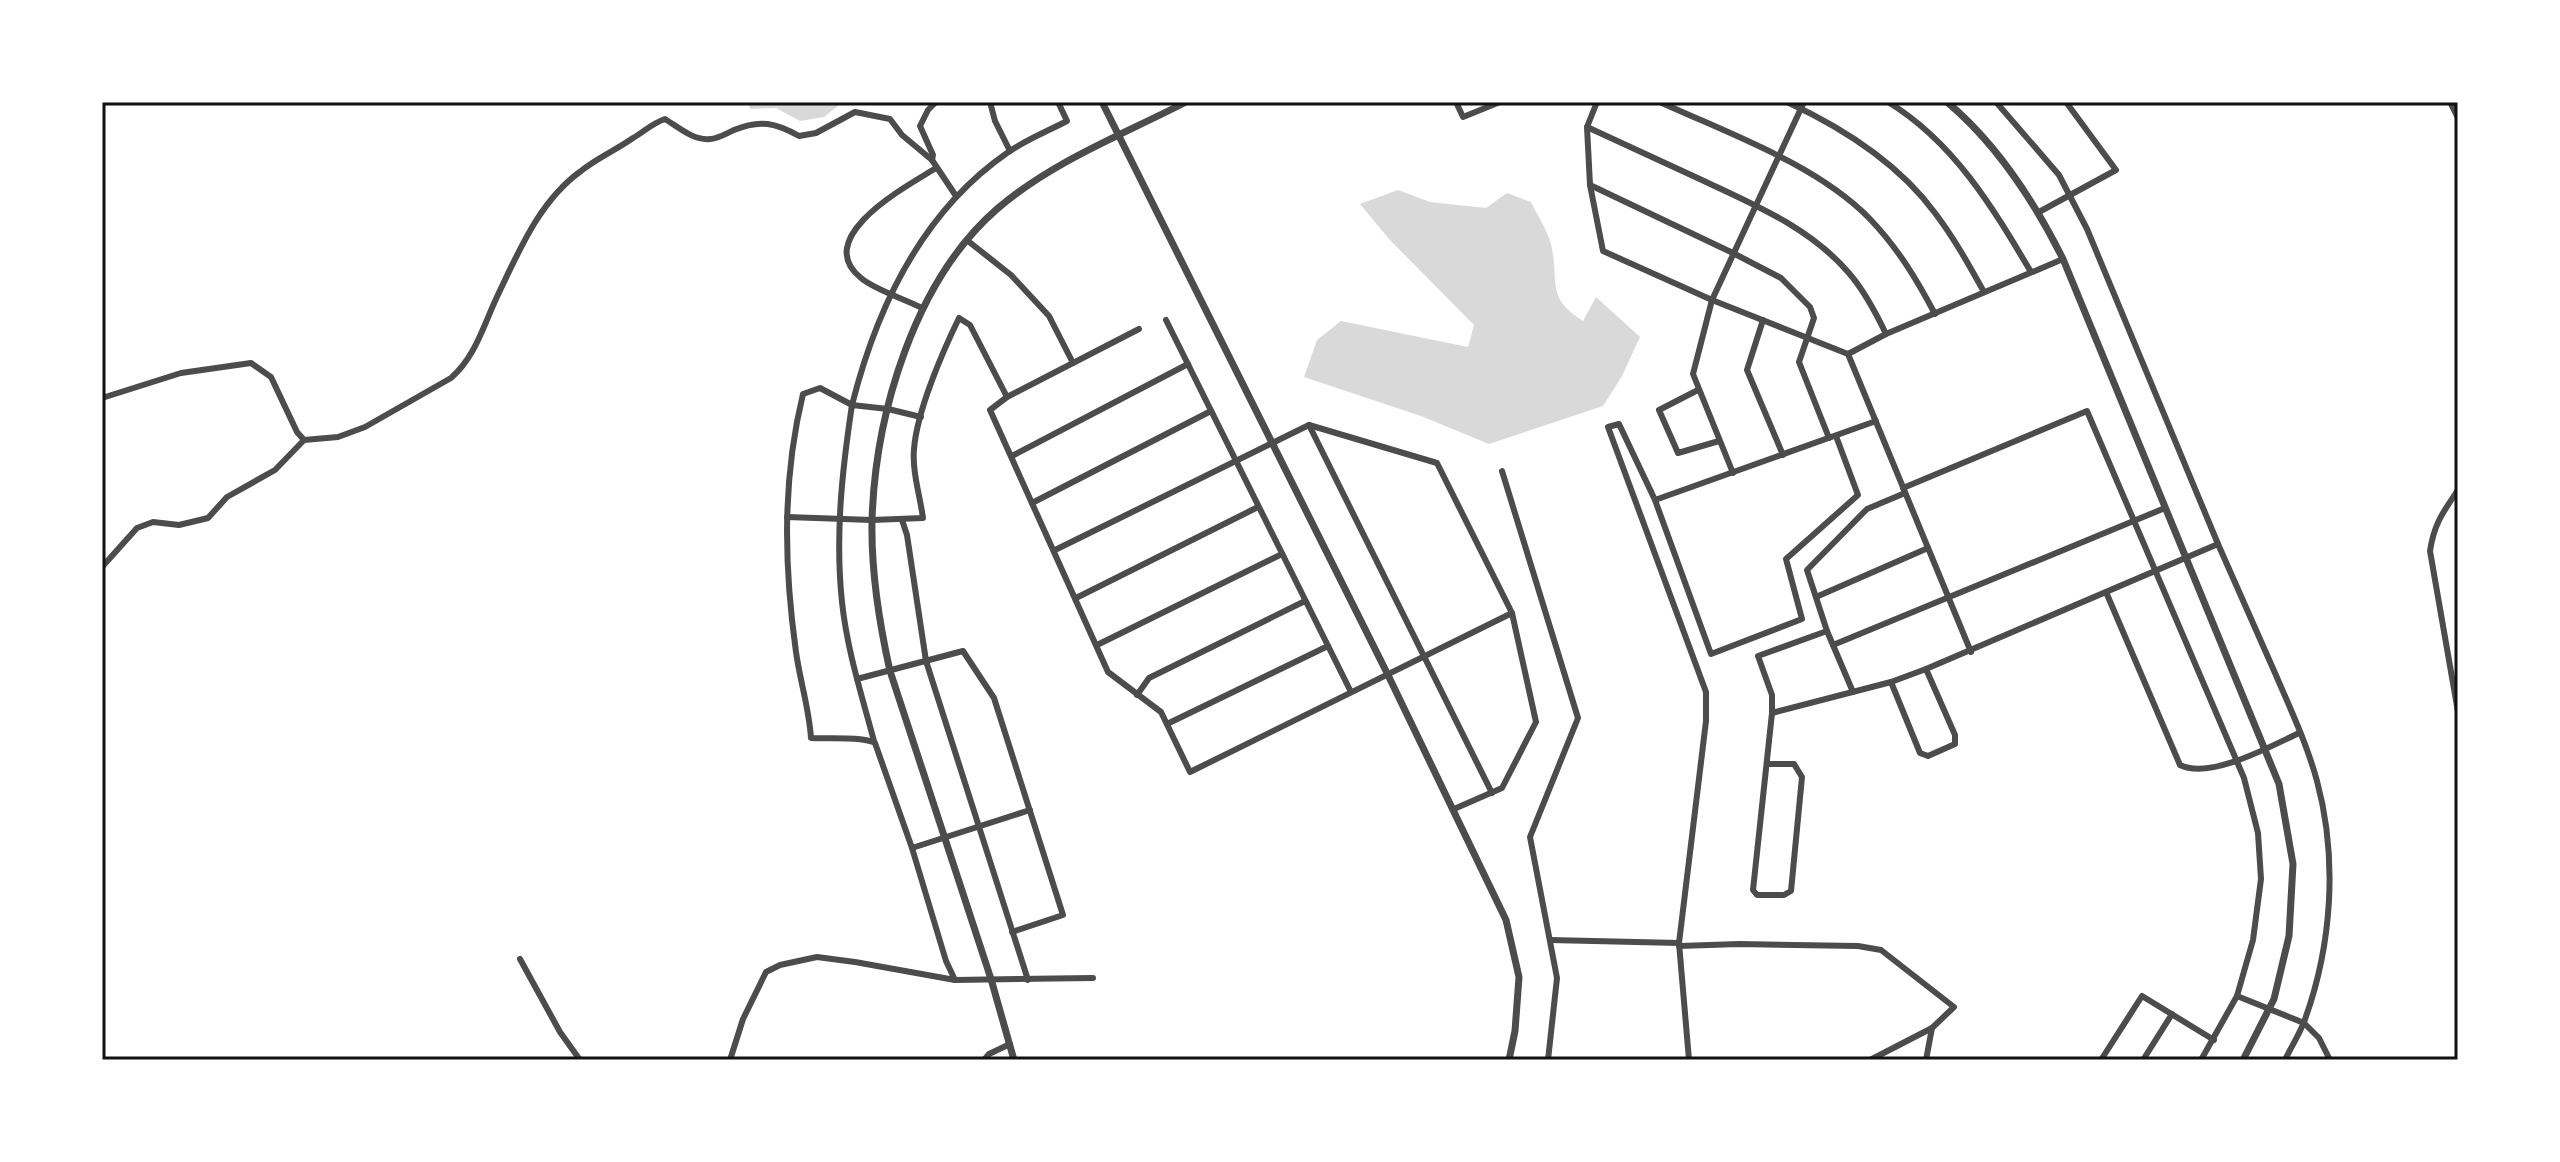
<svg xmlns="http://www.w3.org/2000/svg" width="2560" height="1162" font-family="'Roboto Condensed',sans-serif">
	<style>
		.water { fill: #d9d9d9 }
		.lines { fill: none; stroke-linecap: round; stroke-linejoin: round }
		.minor { stroke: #4c4c4c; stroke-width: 6 }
		.tertiary { stroke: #4c4c4c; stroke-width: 7 }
		.neatline { fill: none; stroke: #111; stroke-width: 3 }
	</style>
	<rect width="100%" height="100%" fill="#fff"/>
	<g class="water">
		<path d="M748 102H843L824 117 800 121 776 108 750 109Z"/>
		<path d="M1398 190 1430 202 1486 208 1507 193 1531 202C1538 217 1550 234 1552 249 1559 285 1546 297 1583 321L1596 297 1640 337 1622 376 1603 406 1489 444 1421 416 1304 377 1317 340 1341 321 1468 347 1474 325 1389 239 1360 204Z"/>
	</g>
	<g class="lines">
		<g class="minor">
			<path d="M990 102 995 121 1010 151"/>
			<path d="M1456 102 1463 117 1500 102"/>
			<path d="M1597 102 1587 127 1590 185 1603 251 1712 300 1848 354 1971 652"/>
			<path d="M1660 102C1727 133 1816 164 1869 218 1897 247 1916 278 1935 314"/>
			<path d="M1787 102C1841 127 1899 164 1935 213 1954 238 1969 265 1984 292"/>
			<path d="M1888 102C1954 142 1993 208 2031 272"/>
			<path d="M1996 102 2059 175 2087 229 2218 544"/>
			<path d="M2450 102 2458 118"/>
			<path d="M1587 127C1626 145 1665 163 1704 181 1755 205 1810 228 1848 272 1864 290 1876 313 1886 334"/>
			<path d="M932 160 933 155 920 126 928 110 936 102"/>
			<path d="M1590 185 1733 253 1781 278 1810 307 1814 318 1799 362 1829 438"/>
			<path d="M2039 212 2116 170 2066 102"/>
			<path d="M968 241 1011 275 1049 316 1073 363"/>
			<path d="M922 308C905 299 875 290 861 278 810 237 909 185 936 168"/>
			<path d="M1166 320 1351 692"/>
			<path d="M1763 320 1747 370 1783 455"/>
			<path d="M1139 329 1007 397 990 410 1108 672 1161 712 1190 772 1512 613"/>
			<path d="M1848 354 1886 334 2063 259"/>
			<path d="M1698 390 1659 410 1678 453 1719 441"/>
			<path d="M102 398 181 373 251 363 271 377 297 432 304 440"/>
			<path d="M1309 425 1492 793"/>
			<path d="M1012 456 1188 364"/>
			<path d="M1502 471 1578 718 1530 837 1557 978 1548 1060"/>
			<path d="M1733 473 1693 374 1712 300 1804 102"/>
			<path d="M1903 488 2087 411 2244 778 2258 833 2261 879 2253 940 2237 996 2201 1060"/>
			<path d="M2458 490C2443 512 2434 524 2430 551L2458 712"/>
			<path d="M1655 500 1711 654 1802 619 1786 559 1858 495 1836 436"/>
			<path d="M1032 503 1211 411"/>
			<path d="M787 517 872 520 923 518C920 496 912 471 914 449 917 411 942 353 959 318L970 325 1007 397"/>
			<path d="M902 520 907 535 926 661 1028 980"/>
			<path d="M1055 550 1309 425 1437 463 1512 613 1536 722 1502 788 1454 809"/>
			<path d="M102 567 137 528 153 522 179 525 208 518 227 497 275 470 304 440 338 437 365 427 451 378C475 357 483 327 496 299 518 253 539 201 581 171 597 158 616 150 633 138 645 131 651 124 665 119 678 127 694 141 710 139 718 139 727 133 734 130 760 119 776 123 799 136L816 133 855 112 890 119 902 135 932 160 956 196"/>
			<path d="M2106 592 2180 765C2210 780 2271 746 2299 733"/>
			<path d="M1816 597 1928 548"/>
			<path d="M1076 598 1258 507"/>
			<path d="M1827 631 1853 692"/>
			<path d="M1097 645 1282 554"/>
			<path d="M1833 645 2165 508"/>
			<path d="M857 679 963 651 994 698 1063 915 1012 932"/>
			<path d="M1891 682 1920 753 1928 756 1955 744V735L1926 669"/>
			<path d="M1137 695 1149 678 1305 601"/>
			<path d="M1772 713 1891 682 1926 669 2218 544C2237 587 2256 630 2275 673 2290 708 2307 744 2317 781 2338 859 2332 946 2304 1022 2299 1035 2291 1047 2285 1060"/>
			<path d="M1167 724 1328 646"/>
			<path d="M874 741C862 696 847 650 842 602 835 536 842 471 852 405L888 409 921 417"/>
			<path d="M1767 764H1794L1802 777 1791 891 1784 895H1757L1753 890 1772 713V695L1758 656 1827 631 1807 570 1867 509 1905 493"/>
			<path d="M912 848 1030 810"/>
			<path d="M1550 940 1679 943"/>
			<path d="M1679 946 1739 944 1858 946 1881 950 1954 1007 1932 1028 1870 1060"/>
			<path d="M520 959 560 1032 580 1060"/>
			<path d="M955 980 946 961 912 848 875 743C864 736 827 739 811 738 809 708 800 681 796 652 784 566 782 480 803 394L820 388 852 405C877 306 922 212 1007 153 1025 140 1048 131 1067 121L1058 102"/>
			<path d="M2237 996 2304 1023 2319 1038 2330 1060"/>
			<path d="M730 1060 743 1019 766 972 780 965 817 957 855 962 955 980 1093 978"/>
			<path d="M984 1060 989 1054 1010 1044"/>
			<path d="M1689 1060 1679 943 1706 721V692L1608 427 1619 424 1655 500 1876 421"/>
			<path d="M1926 1060 1932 1028"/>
			<path d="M2101 1060 2142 996 2214 1040"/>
			<path d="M2143 1060 2172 1014"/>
		</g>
		<g class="tertiary">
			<path d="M1102 102 1388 675 1506 920 1519 977 1515 1031 1509 1060"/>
			<path d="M1947 102C1997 144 2034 201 2063 259L2279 784 2293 864 2289 936 2274 999 2243 1060"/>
			<path d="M1014 1060 991 979 890 671C879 622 871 572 872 521 875 415 914 281 997 209 1053 161 1122 135 1186 102"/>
		</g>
	</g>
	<rect width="2560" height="1162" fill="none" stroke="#ffffff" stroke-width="208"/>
	<rect x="104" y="104" width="2352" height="954" class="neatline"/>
</svg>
